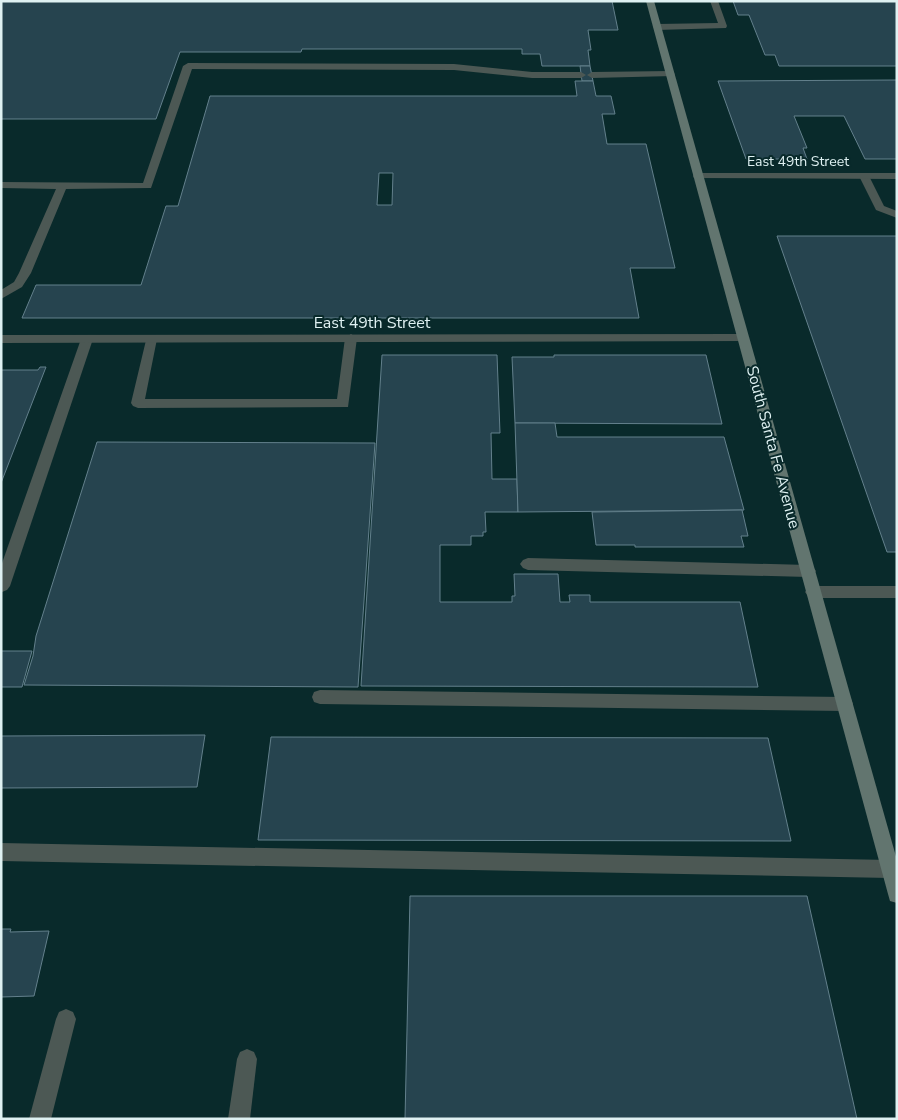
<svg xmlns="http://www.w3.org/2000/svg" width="898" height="1120" font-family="'Nunito Sans',sans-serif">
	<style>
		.building { fill: #26444f; stroke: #63808c; fill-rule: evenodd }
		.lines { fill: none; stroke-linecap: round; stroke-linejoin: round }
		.service { fill: #4c5854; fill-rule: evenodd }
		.minor { fill: #4c5854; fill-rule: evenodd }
		.secondary { fill: #62756f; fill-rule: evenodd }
		.labels { text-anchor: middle; stroke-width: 4; stroke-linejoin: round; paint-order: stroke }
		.far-street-label { font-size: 14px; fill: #dff1f2; stroke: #092a2b }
		.street-label { font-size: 16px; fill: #dff1f2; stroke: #092a2b }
	</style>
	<rect width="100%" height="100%" fill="#092a2b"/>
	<g class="building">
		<path d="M1 1H612L618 30H588L591 50H588L590 66H542L540 54H522V49H302L301 52H180L156 119H1Z"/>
		<path d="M733 1H897V66H779L775 55H765L749 15H738Z"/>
		<path d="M580 66H590L593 81H582Z"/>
		<path d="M897 80V159H865L844 116H794L807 148H803L807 159H746L718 81Z"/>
		<path d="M575 81H593L596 96H611L615 114H602L607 144H646L675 268H630L639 318H22L36 285H141L166 206H178L210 96H577ZM379 173H393L392 205H377Z"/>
		<path d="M777 236H897V552H887Z"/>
		<path d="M382 355H497L500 433H491L492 479H517L518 512H485L486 532H483V536H471V545H440V602H512V596H515L514 574H558L560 602H570L569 595H590V602H740L758 687 361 686Z"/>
		<path d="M554 355H706L722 424 515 423 512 357H554Z"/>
		<path d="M40 367H46L1 483V370H38Z"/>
		<path d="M515 423H555L557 437H724L744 510 518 512Z"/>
		<path d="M97 442 375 443 358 687 24 685 33 656 36 636Z"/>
		<path d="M742 510 748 536H741L744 547H635V545H596L592 512Z"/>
		<path d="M1 651H32L22 687H1Z"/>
		<path d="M205 735 197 787 1 788V736Z"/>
		<path d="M271 737 768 738 791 841 258 840Z"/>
		<path d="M410 896H807L857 1119H405Z"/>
		<path d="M1 929H11L10 932 49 931 34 996 1 997Z"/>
	</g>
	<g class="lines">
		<g class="service">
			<path d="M710 1H718L727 26 726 28 657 30 653 27 657 24 718 23Z"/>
			<path d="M188 63 454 64 532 72H581L586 75 581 78H532L454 70 192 69 151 188 66 189 31 273 22 287 1 299V290L14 282 19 273 56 189 1 188V182L143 183 183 66Z"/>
			<path d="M670 71 675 74 673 76 592 78 587 75 592 72Z"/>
			<path d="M864 173 869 176 884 206 897 211V218L876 210 859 176Z"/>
			<path d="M351 334 357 338 348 407 138 408 133 406 131 403 147 336 151 335 157 339 145 399H337L345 338Z"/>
			<path d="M87 335 93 339 10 586 7 590 2 592 1 566 81 339Z"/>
			<path d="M528 558 808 565 813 567 816 571 813 575 808 577 528 570 523 568 520 564 523 560Z"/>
			<path d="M813 586H897V598H813L808 596 805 592 808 588Z"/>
			<path d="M320 690 845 697 851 699 853 704 851 709 845 711 320 704 314 702 312 697 314 692Z"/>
			<path d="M1 843 890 860 897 863V875L890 878 1 861Z"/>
			<path d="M66 1009 73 1012 76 1019 51 1119H29L56 1019 59 1012Z"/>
			<path d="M247 1049 254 1052 257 1059 250 1119H228L237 1059 240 1052Z"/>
		</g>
		<g class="minor">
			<path d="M698 173H897V179L694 178 693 176 694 174Z"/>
			<path d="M743 334 747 335 749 338 747 341 1 343V335Z"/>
		</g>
		<path class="secondary" d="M646 1H654L897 860V903L890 901 888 894Z"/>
	</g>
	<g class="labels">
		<g class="far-street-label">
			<text x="798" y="166">East 49th Street</text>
		</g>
		<g class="street-label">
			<text x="372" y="328">East 49th Street</text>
			<text transform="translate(774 447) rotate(75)" y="6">South Santa Fe Avenue</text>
		</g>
	</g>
	<rect width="898" height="1120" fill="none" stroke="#dff1f2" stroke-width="5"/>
</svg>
